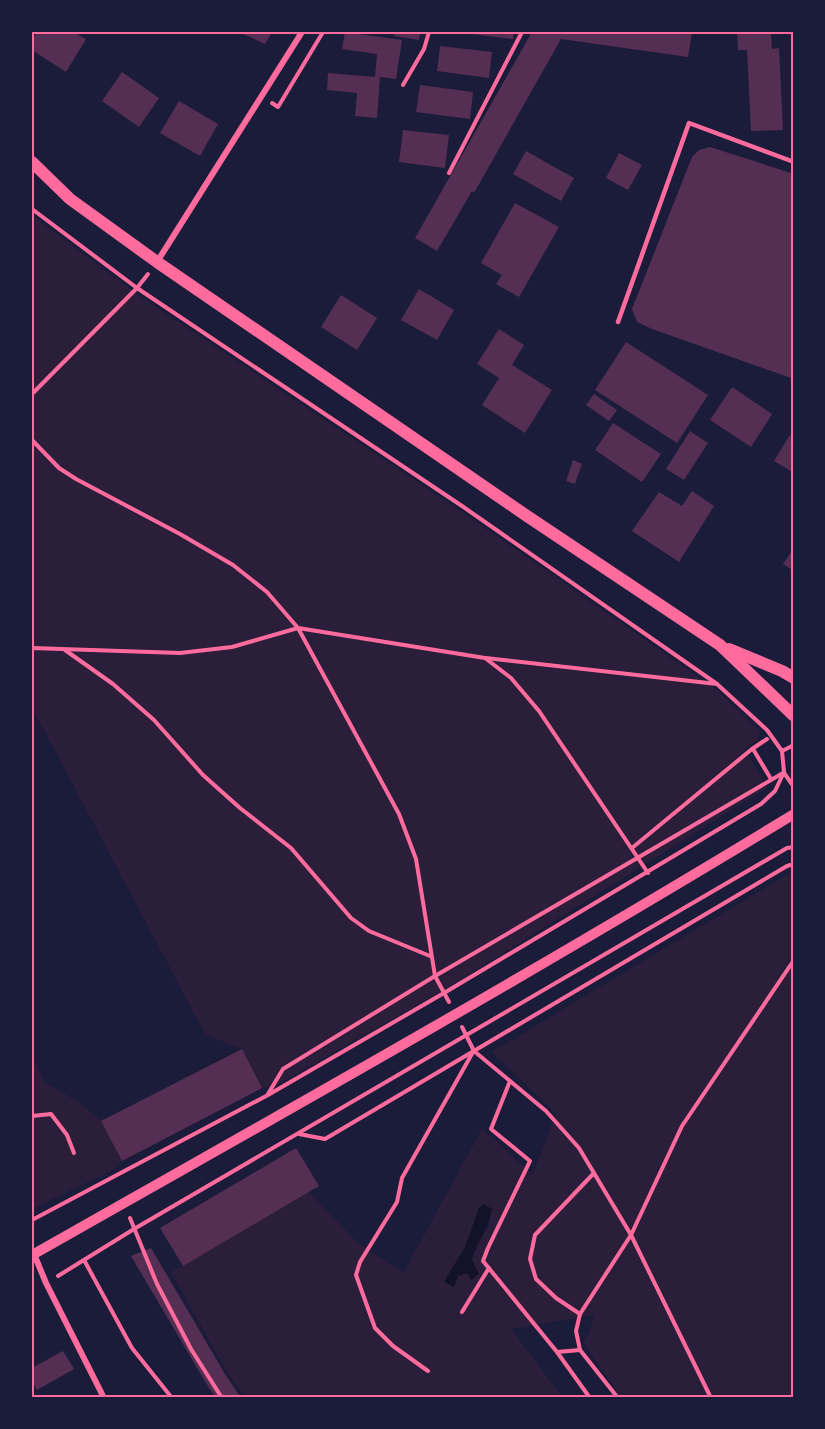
<svg xmlns="http://www.w3.org/2000/svg" width="825" height="1429" font-family="Lato,sans-serif">
	<style>
		.green { fill: #2a1e3b; fill-rule: evenodd }
		.water { fill: #12122b }
		.building { fill: #542f53 }
		.lines { fill: none; stroke-linecap: round; stroke-linejoin: round }
		.path { stroke: #ff6b9d; stroke-width: 4 }
		.service { stroke: #ff6b9d; stroke-width: 4.5 }
		.minor { stroke: #ff6b9d; stroke-width: 6 }
		.tertiary { stroke: #ff6b9d; stroke-width: 10 }
		.secondary { stroke: #ff6b9d; stroke-width: 12 }
		.neatline { fill: none; stroke: #ff6b9d; stroke-width: 2 }
	</style>
	<rect width="100%" height="100%" fill="#1b1b3a"/>
	<g class="green">
		<path d="M32 215 137 294 462 512 717 690 759 730 758 740 744 749 768 787 456 983 279 1084 262 1088 242 1049 205 1034 32 707Z"/>
		<path d="M790 873H793V1397H621L584 1344 595 1315 511 1329 562 1397H245L227 1372 171 1272 309 1192 358 1243 404 1272 482 1129 533 1175 556 1114 492 1052ZM479 1208 490 1224 481 1236 467 1273 444 1282 465 1247Z"/>
		<path d="M32 1056 43 1081 77 1101 101 1121 122 1161 109 1172 32 1209Z"/>
	</g>
	<path class="water" d="M484 1204 492 1209C489 1227 479 1241 471 1258L479 1274 471 1280 467 1273 458 1276 454 1287 444 1282 465 1247 479 1208Z"/>
	<g class="building">
		<path d="M37 32H73L86 39 66 72 32 50V40Z"/>
		<path d="M239 32H272L265 44Z"/>
		<path d="M345 32 402 40 396 79 380 77 377 118 355 116 357 93 327 90 328 73 375 77 377 54 342 49Z"/>
		<path d="M395 32H420L419 40 394 36Z"/>
		<path d="M464 32H514L513 39 464 33Z"/>
		<path d="M532 32H692L688 57 561 39 474 193 472 191 437 251 415 238Z"/>
		<path d="M737 32H771L772 49 779 48 783 130 751 131 747 50H738Z"/>
		<path d="M440 46 492 52 489 78 437 71Z"/>
		<path d="M122 72 159 98 139 127 102 101Z"/>
		<path d="M420 85 473 92 470 119 416 112Z"/>
		<path d="M179 101 218 124 200 156 160 133Z"/>
		<path d="M403 130 449 135 445 168 399 162Z"/>
		<path d="M710 147 794 174V379L652 329 637 322 632 309 692 157 699 150Z"/>
		<path d="M526 151 574 178 561 201 513 174Z"/>
		<path d="M619 153 642 165 628 190 606 178Z"/>
		<path d="M515 203 559 227 519 297 496 284 502 275 481 263Z"/>
		<path d="M419 289 454 310 437 340 401 320Z"/>
		<path d="M341 295 377 318 357 350 321 327Z"/>
		<path d="M499 329 524 345 512 365 552 390 525 433 482 405 499 378 477 364Z"/>
		<path d="M626 342 708 395 677 443 595 390Z"/>
		<path d="M732 387 772 414 751 447 710 420Z"/>
		<path d="M594 394 617 410 609 421 586 405Z"/>
		<path d="M613 423 661 454 642 482 595 450Z"/>
		<path d="M690 431 708 443 684 480 666 469Z"/>
		<path d="M789 436 794 438V473L774 461Z"/>
		<path d="M573 460 582 464 575 484 566 481Z"/>
		<path d="M692 491 714 506 679 562 632 531 659 492 682 506Z"/>
		<path d="M794 548V571L783 564Z"/>
		<path d="M242 1049 262 1088 122 1161 101 1121Z"/>
		<path d="M296 1148 319 1186 183 1266 160 1228Z"/>
		<path d="M151 1248 225 1374 241 1398H216L206 1383 131 1256Z"/>
		<path d="M63 1351 74 1369 37 1390 32 1381V1368Z"/>
	</g>
	<g class="lines">
		<g class="path">
			<path d="M403 85 424 49 429 32"/>
			<path d="M272 103 278 107 323 32"/>
			<path d="M449 173 522 32"/>
			<path d="M32 209 137 288 462 506 717 684 767 730 782 751 784 772 775 791 761 804 444 993 268 1095 32 1220"/>
			<path d="M32 394 137 288 148 274"/>
			<path d="M32 440 59 468 76 479 180 534 233 565 267 592 298 628 399 814 416 859 435 976 449 1002"/>
			<path d="M32 648 180 653 232 647 298 628 485 658 511 678 539 711 648 873"/>
			<path d="M65 650 113 684 154 720 203 775 240 808 291 848 351 918 369 931 430 956"/>
			<path d="M486 658 717 684"/>
			<path d="M753 749 771 779"/>
			<path d="M782 751 794 745"/>
			<path d="M784 773 794 787"/>
			<path d="M632 848 752 749 767 739"/>
			<path d="M462 1027 474 1051 546 1111 579 1148 631 1235 711 1398"/>
			<path d="M510 1081 491 1129 530 1161 488 1248 483 1261 557 1352 590 1398"/>
			<path d="M268 1094 283 1069 435 976 783 773"/>
			<path d="M32 1116 51 1114 67 1135 74 1153"/>
			<path d="M299 1134 325 1139 787 866 794 864"/>
			<path d="M130 1218 157 1284 191 1349 222 1398"/>
			<path d="M84 1260 132 1348 172 1398"/>
			<path d="M58 1276 134 1229 787 848 794 847"/>
			<path d="M462 1312 489 1268"/>
			<path d="M580 1314 556 1298 536 1279 530 1259 535 1235 594 1173"/>
			<path d="M557 1352 580 1350"/>
			<path d="M428 1371 393 1346 375 1328 356 1275 360 1262 397 1202 402 1178 473 1052"/>
			<path d="M618 1398 580 1350 576 1331 580 1314 631 1235 682 1126 794 960"/>
		</g>
		<path class="service" d="M618 322 689 123 794 162"/>
		<g class="minor">
			<path d="M157 262 302 32"/>
			<path d="M34 1254 46 1283 104 1398"/>
		</g>
		<path class="tertiary" d="M32 1255C287 1111 543 967 794 814"/>
		<g class="secondary">
			<path d="M32 162 70 199 157 262 527 516 720 645 794 716"/>
			<path d="M729 649 782 671 794 678"/>
		</g>
	</g>
	<rect width="825" height="1429" fill="none" stroke="#1b1b3a" stroke-width="66"/>
	<rect x="33" y="33" width="759" height="1363" class="neatline"/>
</svg>
